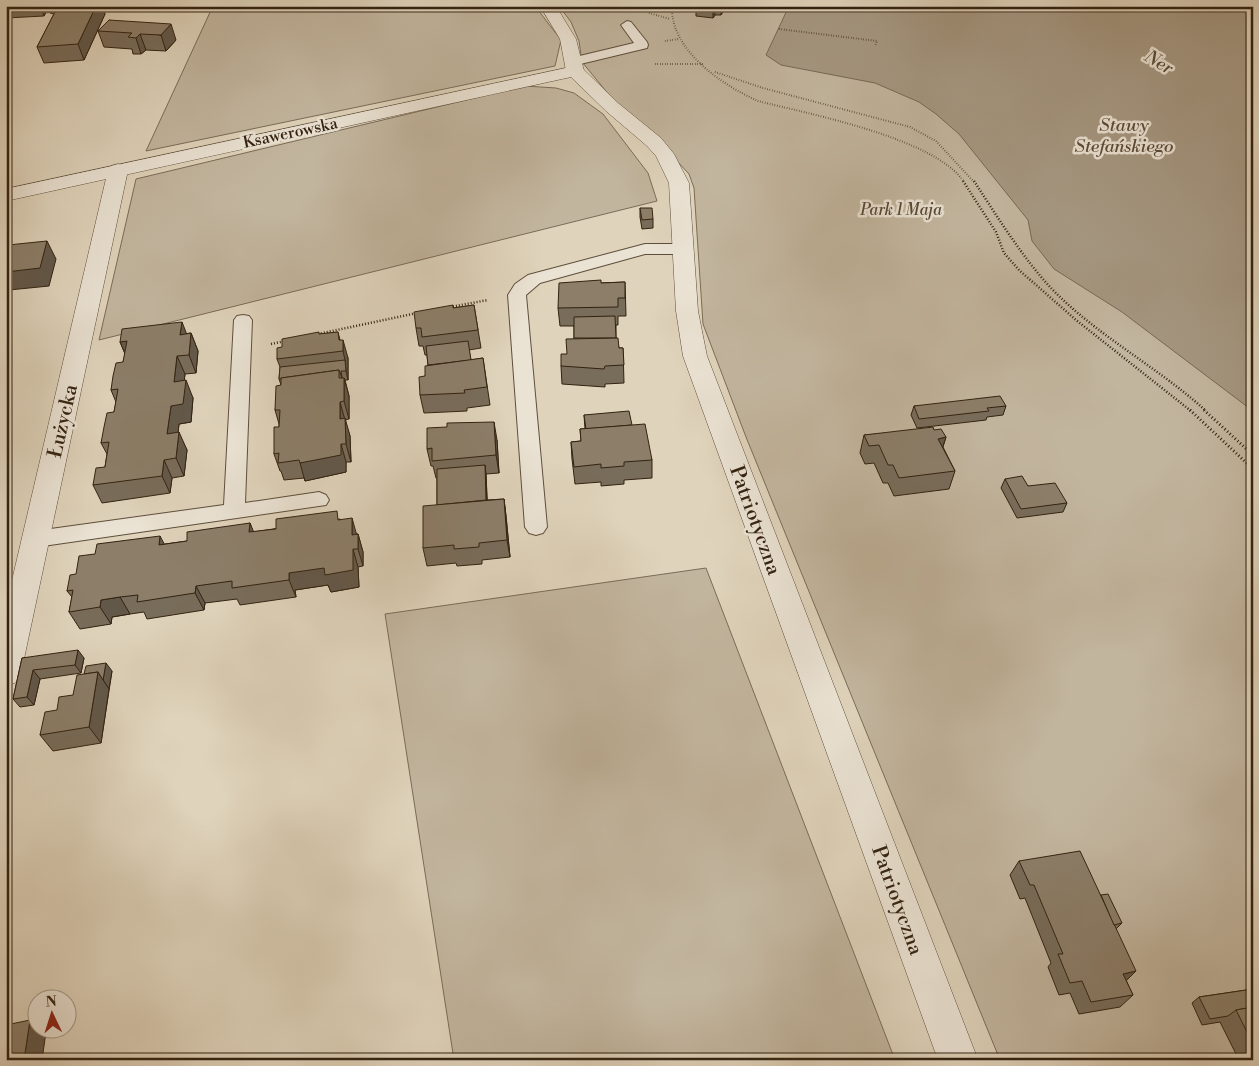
<svg xmlns="http://www.w3.org/2000/svg" width="1259" height="1066" font-family="'Libre Bodoni',serif">
	<style>
		.green { fill: #c2b59e; stroke: #7a6c58 }
		.water { fill: #a59781; stroke: #776854 }
		.lines { fill: none; stroke-linecap: round; stroke-linejoin: round }
		.service-casing { stroke: #5e4e3c; stroke-width: 2 }
		.minor-casing { stroke: #5e4e3c; stroke-width: 1 }
		.tertiary-casing { stroke: #5e4e3c; stroke-width: 1 }
		.path-far2 { stroke: #321; stroke-width: 2; stroke-dasharray: 0.5 2; stroke-linecap: butt }
		.path-far1 { stroke: #321; stroke-width: 2.5; stroke-dasharray: 1 2; stroke-linecap: butt }
		.path { stroke: #321; stroke-width: 3; stroke-dasharray: 1 2.5; stroke-linecap: butt }
		.service { fill: #eae2d3; fill-rule: evenodd }
		.minor { fill: #eae2d3; fill-rule: evenodd }
		.tertiary { fill: #eae2d3; fill-rule: evenodd }
		.wall { fill: #786c5a; stroke: #321 }
		.shaded-wall { fill: #62584a; stroke: #321 }
		.building { fill: #8c7e69; stroke: #321 }
		.labels { text-anchor: middle; stroke-width: 5; stroke-linejoin: round; paint-order: stroke }
		.far-street-label { font-size: 16px; fill: #321; stroke: #eae2d3 }
		.far-park-label { font-size: 16px; font-style: italic; fill: #574734; stroke: #eae2d3 }
		.far-water-label { font-size: 18px; font-style: italic; fill: #5b4b38; stroke: #eae2d3 }
		.street-label { font-size: 20px; fill: #321; stroke: #eae2d3 }
	</style>
	<rect width="100%" height="100%" fill="#dfd3bb"/>
	<filter id="stains"><feTurbulence type="fractalNoise" baseFrequency=".004" numOctaves="4"/><feColorMatrix values="0 0 0 0 .2 0 0 0 0 .09 0 0 0 0 .02 0 0 0 .5 -.17"/></filter>
	<radialGradient id="worn" r=".72"><stop offset=".6" stop-color="#630" stop-opacity="0"/><stop offset="1" stop-color="#630" stop-opacity=".3"/></radialGradient>
	<g class="green">
		<path d="M6 6H535L561 40 555 66 146 151 212 8 96 10 6 15Z"/>
		<path d="M559 6H1253V1060H1000L746 437 703 324 694 188 689 174 652 134 615 102 582 62 579 41 571 22Z"/>
		<path d="M525 86 556 88 574 93 603 114 648 173 657 201 99 340 136 179Z"/>
		<path d="M706 568 895 1060H454L385 614Z"/>
	</g>
	<path class="water" d="M789 6H1253V411L1122 312 1054 269 1032 241 1028 220 959 134 936 114 919 102 875 83 781 65 766 55Z"/>
	<g class="lines">
		<defs>
			<g id="service">
				<path d="M627 21 631 22 647 42 648 45 647 48 572 66 567 65 565 62 567 59 634 43 621 25Z"/>
				<path d="M645 244H683L691 249 683 254H645L540 283 526 295 547 527 543 533 536 535 529 533 525 527 508 295 515 284 528 275Z"/>
				<path d="M243 315 249 316 252 320 245 503 319 492 326 495 329 500 326 505 36 547 28 545 25 539 28 533 36 531 224 505 234 320 237 316Z"/>
			</g>
			<g id="minor">
				<path d="M540 6H556L576 39 584 71 581 75H569L566 71 560 39Z"/>
				<path d="M118 164 125 166 128 170 21 673 17 682 6 686V606L108 170 111 166Z"/>
			</g>
			<path id="tertiary" d="M575 66 581 67 618 103 661 138 674 154 689 183 698 311 707 356 978 1060H938L683 356 676 311 669 183 656 156 647 146 606 111 571 77 6 201V189Z"/>
		</defs>
		<use href="#service" class="service-casing"/>
		<use href="#minor" class="minor-casing"/>
		<use href="#tertiary" class="tertiary-casing"/>
		<g class="path-far2">
			<path d="M672 6C670 50 722 85 758 101 809 114 935 138 964 182"/>
			<path d="M649 13 670 19"/>
			<path d="M779 29 877 41 875 47"/>
			<path d="M665 41 679 39"/>
			<path d="M655 64H703"/>
			<path d="M715 72 763 88 910 127 936 141 974 182"/>
		</g>
		<g class="path-far1">
			<path d="M963 181 996 232 1004 253 1019 270 1076 320 1191 411"/>
			<path d="M974 181C997 216 1022 257 1051 288 1097 336 1158 367 1206 411"/>
			<path d="M450 307 488 300"/>
			<path d="M318 334 417 313"/>
			<path d="M271 344 285 341"/>
		</g>
		<g class="path">
			<path d="M1190 410 1253 469"/>
			<path d="M1204 410 1253 455"/>
		</g>
		<use href="#service" class="service"/>
		<use href="#minor" class="minor"/>
		<use href="#tertiary" class="tertiary"/>
	</g>
	<g class="wall">
		<path d="M6 6H45L47 10 44 16 6 18Z"/>
		<path d="M48 6H102L105 14 84 60 44 63 37 47 54 14 50 13Z"/>
		<path d="M726 6 721 15H715L713 18 696 16V8Z"/>
		<path d="M109 20 176 40 166 51 146 50 141 54H133L132 49 104 47 98 31Z"/>
		<path d="M640 208 653 219V228L642 229 640 217Z"/>
		<path d="M625 282 626 316H618V325H616V338L619 348H623L624 383 605 384V387L562 384 561 366 567 354 574 338V326H560L558 308 601 283Z"/>
		<path d="M474 305 481 348 469 350 471 360 483 358 490 405 467 408V411L424 413 420 395 428 365 427 355H425L423 346H419L416 328 453 308Z"/>
		<path d="M338 332 340 340 348 358V380H345L349 396V419L345 420 350 436 351 462H346V472L305 481 304 478 284 480 281 471H280L274 454 279 427V424L275 410 281 385 279 379 280 367 277 359 282 347 320 334Z"/>
		<path d="M191 333 198 351 196 373 185 374 184 381 193 398 191 422 179 424 178 432 187 450 184 476 172 478 170 493 102 503 93 485 105 467 107 454 101 443 114 412 116 402 111 390 123 362 125 354 120 342Z"/>
		<path d="M914 406H1006L1003 415 987 417 986 420 917 428 911 415Z"/>
		<path d="M584 415 632 425 652 460V478L624 480V484L601 486V482L575 484 572 459 571 442 581 441 580 429H585Z"/>
		<path d="M934 430 946 437 943 447 955 471 949 489 894 496 888 483H883L874 463 865 464 860 453 864 435Z"/>
		<path d="M497 440 499 473 486 474 487 500 504 499 506 516 510 557 482 560V564L457 566 456 563 427 566 423 548 437 505V478H436L433 466H431L427 449Z"/>
		<path d="M1005 479 1028 486 1067 503 1063 512 1017 518 1001 488Z"/>
		<path d="M340 519 357 534H358L363 552V566L358 567 359 587 331 592 328 585 295 590 296 597 240 605 237 599 205 603 204 610 147 619 144 612 130 614 112 617 111 624 80 629 69 612 72 597 67 591 76 574 165 544 187 541 250 523 253 532Z"/>
		<path d="M22 658H84L81 673 40 679 34 705 20 707 13 699Z"/>
		<path d="M112 671 101 743 53 751 40 735 57 710 73 695Z"/>
		<path d="M1019 861 1101 895 1122 923 1116 929 1126 980 1133 995 1120 1007 1079 1014 1070 993 1059 995 1048 967 1051 963 1025 898 1020 899 1010 875Z"/>
		<path d="M1253 989V1060H1239L1220 1022 1202 1025 1192 1003 1199 997Z"/>
	</g>
	<g class="shaded-wall">
		<path d="M42 6H45L47 10 44 16 41 8Z"/>
		<path d="M54 6H59L57 14Z"/>
		<path d="M96 6H102L105 14 84 60 78 44Z"/>
		<path d="M722 6H726L721 15V7Z"/>
		<path d="M715 7V15L713 18V10Z"/>
		<path d="M171 24 176 40 166 51 161 35Z"/>
		<path d="M140 34 146 50 141 54 136 38Z"/>
		<path d="M47 241 56 259 49 286 9 290 6 285V272Z"/>
		<path d="M182 322 189 340 180 335Z"/>
		<path d="M191 333 198 351 196 373 189 355Z"/>
		<path d="M343 340 348 358V380L346 371 345 360 343 351Z"/>
		<path d="M127 341 128 360 120 342Z"/>
		<path d="M177 356 185 374 182 400 174 382Z"/>
		<path d="M344 378 349 396V419L344 401Z"/>
		<path d="M186 380 193 398 191 422 179 424 176 451 167 434 171 406Z"/>
		<path d="M340 402 345 420 340 419Z"/>
		<path d="M345 418 350 436 351 462 346 444Z"/>
		<path d="M494 422 497 440 499 473 496 455Z"/>
		<path d="M179 432 187 450 184 476 176 458Z"/>
		<path d="M946 437 940 455 938 439Z"/>
		<path d="M341 444 346 462V472L305 481 300 463Z"/>
		<path d="M164 460 172 478 170 493 162 476Z"/>
		<path d="M485 465 486 474 488 518 487 509Z"/>
		<path d="M504 499 506 516 510 557 507 540Z"/>
		<path d="M352 518 357 536 352 535Z"/>
		<path d="M250 523 257 540 249 532Z"/>
		<path d="M358 534 363 552V566L358 549Z"/>
		<path d="M160 536 169 553 159 545Z"/>
		<path d="M353 549 358 567 359 587 331 592 328 585 295 590 296 597 289 580V573Z"/>
		<path d="M196 586 205 603 204 610 195 593Z"/>
		<path d="M120 597 130 614 112 617 111 624 100 607 101 600Z"/>
		<path d="M78 650 84 658 81 673 75 665Z"/>
		<path d="M106 663 112 671 109 689 103 680Z"/>
		<path d="M33 670 40 679 34 705 27 697Z"/>
		<path d="M98 672 109 689 101 743 89 727Z"/>
		<path d="M1136 971 1123 984V974Z"/>
		<path d="M30 1020 38 1026V1028H41L46 1032 42 1060H24Z"/>
	</g>
	<g class="building">
		<path d="M6 6H42L41 8 6 10Z"/>
		<path d="M58 6H96L78 44 37 47Z"/>
		<path d="M697 6H722L721 7H715L713 10 696 8Z"/>
		<path d="M109 20 171 24 161 35 140 34 136 38 128 37 132 33 98 31Z"/>
		<path d="M640 208H652L653 219 642 220Z"/>
		<path d="M47 241 40 268 6 272V252L8 245Z"/>
		<path d="M601 280V283L625 282V298H618V307L558 308 559 283Z"/>
		<path d="M453 305V308L474 305 478 330 422 337 421 328H416L414 312Z"/>
		<path d="M615 316 616 338H574V317Z"/>
		<path d="M182 322 180 335 191 333 189 355 177 356 174 382 186 380 183 404 171 406 167 434 179 432 176 458 164 460 162 476 93 485 96 468 105 467 109 442 101 443 104 427 107 413 114 412 118 389 111 390 113 376 116 363 123 362 127 341 120 342 122 329Z"/>
		<path d="M319 332V334L338 332 339 340H343V351L277 359V348L282 347V339Z"/>
		<path d="M618 338 619 348H623L624 365 605 366 604 369 561 366V354H567L566 339Z"/>
		<path d="M468 341 471 360 428 365 426 346Z"/>
		<path d="M483 358 487 387 464 390 465 393 420 395 419 377 425 376V366Z"/>
		<path d="M345 360 346 371H341L342 378 339 370 281 378V379H279L280 367Z"/>
		<path d="M339 370V378H344V401L340 402V419L345 418 346 444H341V455L300 463 299 460 278 463 279 453 274 454V427H279L280 410H275L276 386 281 385V378Z"/>
		<path d="M1000 396 1006 406 987 408 989 411 919 419 914 406Z"/>
		<path d="M629 411 632 425 586 429 584 415Z"/>
		<path d="M494 422 496 455 432 461V448L427 449V428L447 427V423Z"/>
		<path d="M645 424 652 460 624 462V466L601 468V464L574 467 571 442 581 441 580 429Z"/>
		<path d="M933 427 934 430 941 429 946 437 938 439 955 471 899 478 893 465H888L879 445 869 446 864 435Z"/>
		<path d="M485 465 486 500 437 505V469Z"/>
		<path d="M1022 476 1028 486 1055 483 1067 503 1021 509 1005 479Z"/>
		<path d="M504 499 507 540 479 543V547L454 549V545L423 548V506Z"/>
		<path d="M337 511 338 520 352 518V535L358 534V549H353V570L325 575 324 568 289 573V580L232 588V581L196 586 195 593 137 602 138 595 120 597 101 600 100 607 69 612 73 590 67 591 70 575 76 574 79 556 95 554 97 544 160 536 159 545 187 541V532L250 523 249 532 276 529V519Z"/>
		<path d="M78 650 75 665 33 670 27 697 13 699 22 658Z"/>
		<path d="M106 663 103 680 98 672 84 674 86 666Z"/>
		<path d="M98 672 89 727 40 735 45 712 57 710 59 697 73 695 77 675Z"/>
		<path d="M1080 851 1136 971 1123 974 1133 995 1091 1002 1082 981 1070 983 1058 954H1063L1034 885H1030L1019 861Z"/>
		<path d="M1108 894 1122 923 1114 925 1101 895Z"/>
		<path d="M1253 989V1007L1236 1010 1228 1016 1210 1019 1199 997Z"/>
		<path d="M1253 1007V1044L1236 1010Z"/>
		<path d="M30 1020 24 1060H6V1025Z"/>
	</g>
	<g class="labels">
		<g class="far-street-label">
			<text transform="translate(290 132) rotate(-12)" y="6">Ksawerowska</text>
		</g>
		<g class="far-park-label">
			<text x="901" y="215">Park 1 Maja</text>
		</g>
		<g class="far-water-label">
			<text transform="translate(1159 62) rotate(31)" y="6">Ner</text>
			<text x="1124" y="131">Stawy<tspan x="1124" dy="21">Stefańskiego</tspan></text>
		</g>
		<g class="street-label">
			<text transform="translate(62 421) rotate(-77)" y="7">Łużycka</text>
			<text transform="translate(756 520) rotate(70)" y="7">Patriotyczna</text>
			<text transform="translate(898 900) rotate(70)" y="7">Patriotyczna</text>
		</g>
	</g>
	<rect width="1259" height="1066" fill="none" stroke="#dfd3bb" stroke-width="25"/>
	<rect x="8" y="8" width="1244" height="1051" fill="none" stroke="#321" stroke-width="2.5"/>
	<rect x="12" y="12" width="1234" height="1041" fill="none" stroke="#321"/>
	<g transform="translate(52 1014) rotate(356)"><circle r="24" fill="#eae2d3" stroke="#a19585"/>
	<path d="M0-4L9 19L0 12L-9 19Z" fill="#8f2418"/>
	<text y="-8" font-size="14" font-weight="bold" text-anchor="middle" fill="#332211">N</text>
	</g>
	<rect width="100%" height="100%" filter="url(#stains)"/>
	<rect width="100%" height="100%" fill="url(#worn)"/>
</svg>
